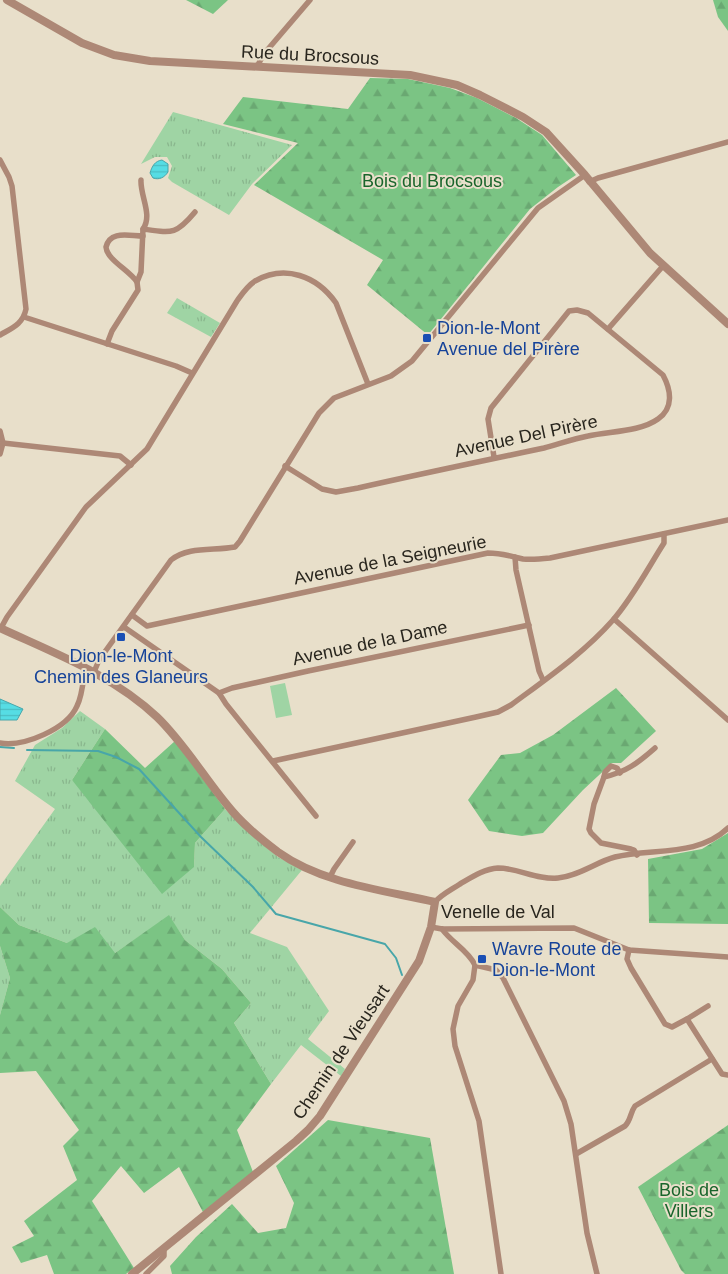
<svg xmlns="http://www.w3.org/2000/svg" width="728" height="1274" font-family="Helvetica,sans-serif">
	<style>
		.grass { fill: url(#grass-tufts) }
		.forest { fill: url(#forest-firs) }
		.garden { fill: #9fd4a4 }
		.water { fill: url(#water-rules); stroke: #48a6a9 }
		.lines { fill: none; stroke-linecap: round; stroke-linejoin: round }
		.stream { stroke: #48a6a9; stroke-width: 2 }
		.minor { stroke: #ad8876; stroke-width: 5.5 }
		.tertiary { stroke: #ad8876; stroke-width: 8 }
		.transit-dot { fill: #1a4fb4; stroke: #e8dfca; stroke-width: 2 }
		.labels { text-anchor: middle; stroke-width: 4; stroke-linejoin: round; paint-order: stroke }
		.street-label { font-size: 18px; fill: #29261e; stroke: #e8dfca }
		.park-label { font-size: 18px; fill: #19652b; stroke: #e8dfca }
		.transit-label { font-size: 18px; fill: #164399; stroke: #e8dfca; text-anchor: start }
	</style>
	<defs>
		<pattern id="grass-tufts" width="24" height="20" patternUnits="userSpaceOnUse" patternTransform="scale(1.25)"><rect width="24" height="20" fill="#9fd4a4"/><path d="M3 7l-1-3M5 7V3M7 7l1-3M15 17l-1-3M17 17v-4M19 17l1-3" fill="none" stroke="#89b68d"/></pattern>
		<pattern id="forest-firs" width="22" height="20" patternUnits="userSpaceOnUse" patternTransform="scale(1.25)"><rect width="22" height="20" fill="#7bc484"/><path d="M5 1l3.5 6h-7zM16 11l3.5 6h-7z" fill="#6aa872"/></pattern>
		<pattern id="water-rules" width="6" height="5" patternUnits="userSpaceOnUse" patternTransform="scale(1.25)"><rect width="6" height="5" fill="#56dde4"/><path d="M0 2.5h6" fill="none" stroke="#4bbec3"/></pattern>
	</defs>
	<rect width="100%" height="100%" fill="#e8dfca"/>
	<g class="grass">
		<path d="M173 112 292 145 252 184 229 215 172 182 168 178 172 166 167 157H155L141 164Z"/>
		<path d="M177 298 220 323 211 337 167 313Z"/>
		<path d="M80 711 105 729 72 780 194 867 195 843 225 809 256 839 278 857 302 870 250 933 287 947 329 1011 308 1039 345 1069 341 1076 301 1045 271 1084 234 1023 251 1003 222 969 185 940 169 916 115 953 67 943 19 925 0 907V886L55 809 15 781 35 745 62 728Z"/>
		<path d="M0 946 10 978 0 1015Z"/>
	</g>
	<g class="forest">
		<path d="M186 0H228L213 14Z"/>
		<path d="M713 0H728V31L718 17Z"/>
		<path d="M370 78 408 79 450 88 477 98 516 118 542 135 576 175 558 187 530 209 428 335 367 285 383 260 254 185 298 143 223 124 243 97 348 109Z"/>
		<path d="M616 688 656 731 621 763H612L583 790 543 833 522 836 489 831 468 800 501 755 520 753 553 735Z"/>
		<path d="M105 729 145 768 175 741 225 809 195 843 194 867 162 894 72 780Z"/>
		<path d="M728 833V924L649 923 648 859 702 849Z"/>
		<path d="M0 907 19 925 67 943 95 927 115 953 169 915 185 940 222 969 251 1003 234 1023 271 1084 237 1130 253 1172 204 1214 179 1167 144 1193 121 1166 92 1201 134 1268 126 1274H54L47 1255 21 1263 12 1247 34 1236 24 1221 77 1180 63 1146 79 1130 36 1071 0 1073V1015L10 978 0 946Z"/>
		<path d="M328 1120 430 1138 454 1274H172L170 1266 196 1237 232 1204 258 1233 286 1228 294 1203 276 1166Z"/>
		<path d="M728 1125V1274H685L681 1270 638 1187Z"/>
	</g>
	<path class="garden" d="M285 683 292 715 276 718 270 686Z"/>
	<g class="water">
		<path d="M162 160 168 164V172C164 178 159 180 153 178L150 173C152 166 155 161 162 160Z"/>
		<path d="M0 699 23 709 17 720H0Z"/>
	</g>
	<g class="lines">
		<g class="stream">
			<path d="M0 747 14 748"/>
			<path d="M27 750 98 751 116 757 139 769 201 837 253 887 276 914 385 944 396 958 402 975"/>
		</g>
		<g class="minor">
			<path d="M257 67 263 55 310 0"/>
			<path d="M0 160 9 177 12 186 26 309C23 324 12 328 0 335"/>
			<path d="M589 182 598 178 728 142"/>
			<path d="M143 229C172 233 176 235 195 212"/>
			<path d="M137 282C129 270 107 260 106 247 110 230 129 236 143 236"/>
			<path d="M24 317 176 366 192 373"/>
			<path d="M608 329 663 266"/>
			<path d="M107 344 112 331 138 290 137 282 141 272 143 229C153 215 140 196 141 180"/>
			<path d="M0 431 3 443 0 454"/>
			<path d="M3 443 120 456 131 465"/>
			<path d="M285 466 322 489 336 492 358 488C420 474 482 461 544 448 559 444 573 439 588 436 609 431 640 432 658 419 674 408 671 390 663 375L588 313 577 310 569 311 491 408 488 419 494 457"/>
			<path d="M515 557 516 570 539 671 543 680"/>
			<path d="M132 615 147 626 488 553C502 553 509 556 523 559 532 560 541 559 550 558L728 520"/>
			<path d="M614 619 728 720"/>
			<path d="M124 627 219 693 226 704 316 816"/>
			<path d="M1 628 7 617 86 507 147 449 237 301C242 294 247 286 255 281 285 264 317 276 336 303L368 384"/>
			<path d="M94 672 99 660 171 560C188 546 214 551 235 547L240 541 319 413 334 398 391 376 412 361 538 208 585 175"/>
			<path d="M219 693 232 688 308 671 529 625"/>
			<path d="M0 743C24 747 67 729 77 706 83 694 83 680 85 667"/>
			<path d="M273 761 476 717 498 712 511 705C546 679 584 653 613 620 633 597 648 568 664 543V534"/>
			<path d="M604 777 605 772 611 766 617 768 620 773"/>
			<path d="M637 855 634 850 631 849 601 843 591 833 589 829 594 804 604 777C626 772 638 763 655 748"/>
			<path d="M330 877 334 869 353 842"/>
			<path d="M435 902C442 894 451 890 460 884 472 877 484 869 498 868 518 868 537 880 558 878 579 876 596 862 615 857 652 848 698 857 728 828"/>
			<path d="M431 927 442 929 574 928 629 950 728 957"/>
			<path d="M442 929C452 943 468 950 475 965"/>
			<path d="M629 950 627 959 631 968 665 1024 672 1027 687 1019 722 1074 728 1075"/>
			<path d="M475 965 496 970 503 978 564 1101 571 1124 587 1233 597 1274"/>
			<path d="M475 965 473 980 458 1006 453 1029 455 1046 479 1121 501 1274"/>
			<path d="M687 1019 708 1006"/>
			<path d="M576 1154 625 1126C631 1120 630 1113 635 1106L712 1059"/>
			<path d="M146 1274 164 1256V1249"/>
		</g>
		<g class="tertiary">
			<path d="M7 0 82 43 114 55 150 61 410 75 457 85 480 95 523 117 546 132 585 175 650 253 728 324"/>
			<path d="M0 628C54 653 113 675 157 717 186 745 206 781 233 812 246 827 262 840 278 852 323 884 383 890 435 902L431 927 419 961 320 1116 308 1130 296 1141 132 1274"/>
		</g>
	</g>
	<g class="transit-dot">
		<rect x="422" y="333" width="10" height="10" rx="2.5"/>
		<rect x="116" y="632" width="10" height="10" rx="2.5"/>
		<rect x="477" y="954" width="10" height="10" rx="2.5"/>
	</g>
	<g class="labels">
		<g class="street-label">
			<text transform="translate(310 55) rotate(3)" y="6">Rue du Brocsous</text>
			<text transform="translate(526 436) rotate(-12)" y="6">Avenue Del Pirère</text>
			<text transform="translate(390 560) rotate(-11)" y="6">Avenue de la Seigneurie</text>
			<text transform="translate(370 643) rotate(-12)" y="6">Avenue de la Dame</text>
			<text x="498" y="918">Venelle de Val</text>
			<text transform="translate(341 1052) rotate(-56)" y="6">Chemin de Vieusart</text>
		</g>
		<g class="park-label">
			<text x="432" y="187">Bois du Brocsous</text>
			<text x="689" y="1196">Bois de<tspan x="689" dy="21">Villers</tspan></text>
		</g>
		<g class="transit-label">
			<text x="437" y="334">Dion-le-Mont<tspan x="437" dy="21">Avenue del Pirère</tspan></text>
			<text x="121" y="662" text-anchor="middle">Dion-le-Mont<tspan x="121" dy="21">Chemin des Glaneurs</tspan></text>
			<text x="492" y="955">Wavre Route de<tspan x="492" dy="21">Dion-le-Mont</tspan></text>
		</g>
	</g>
</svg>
